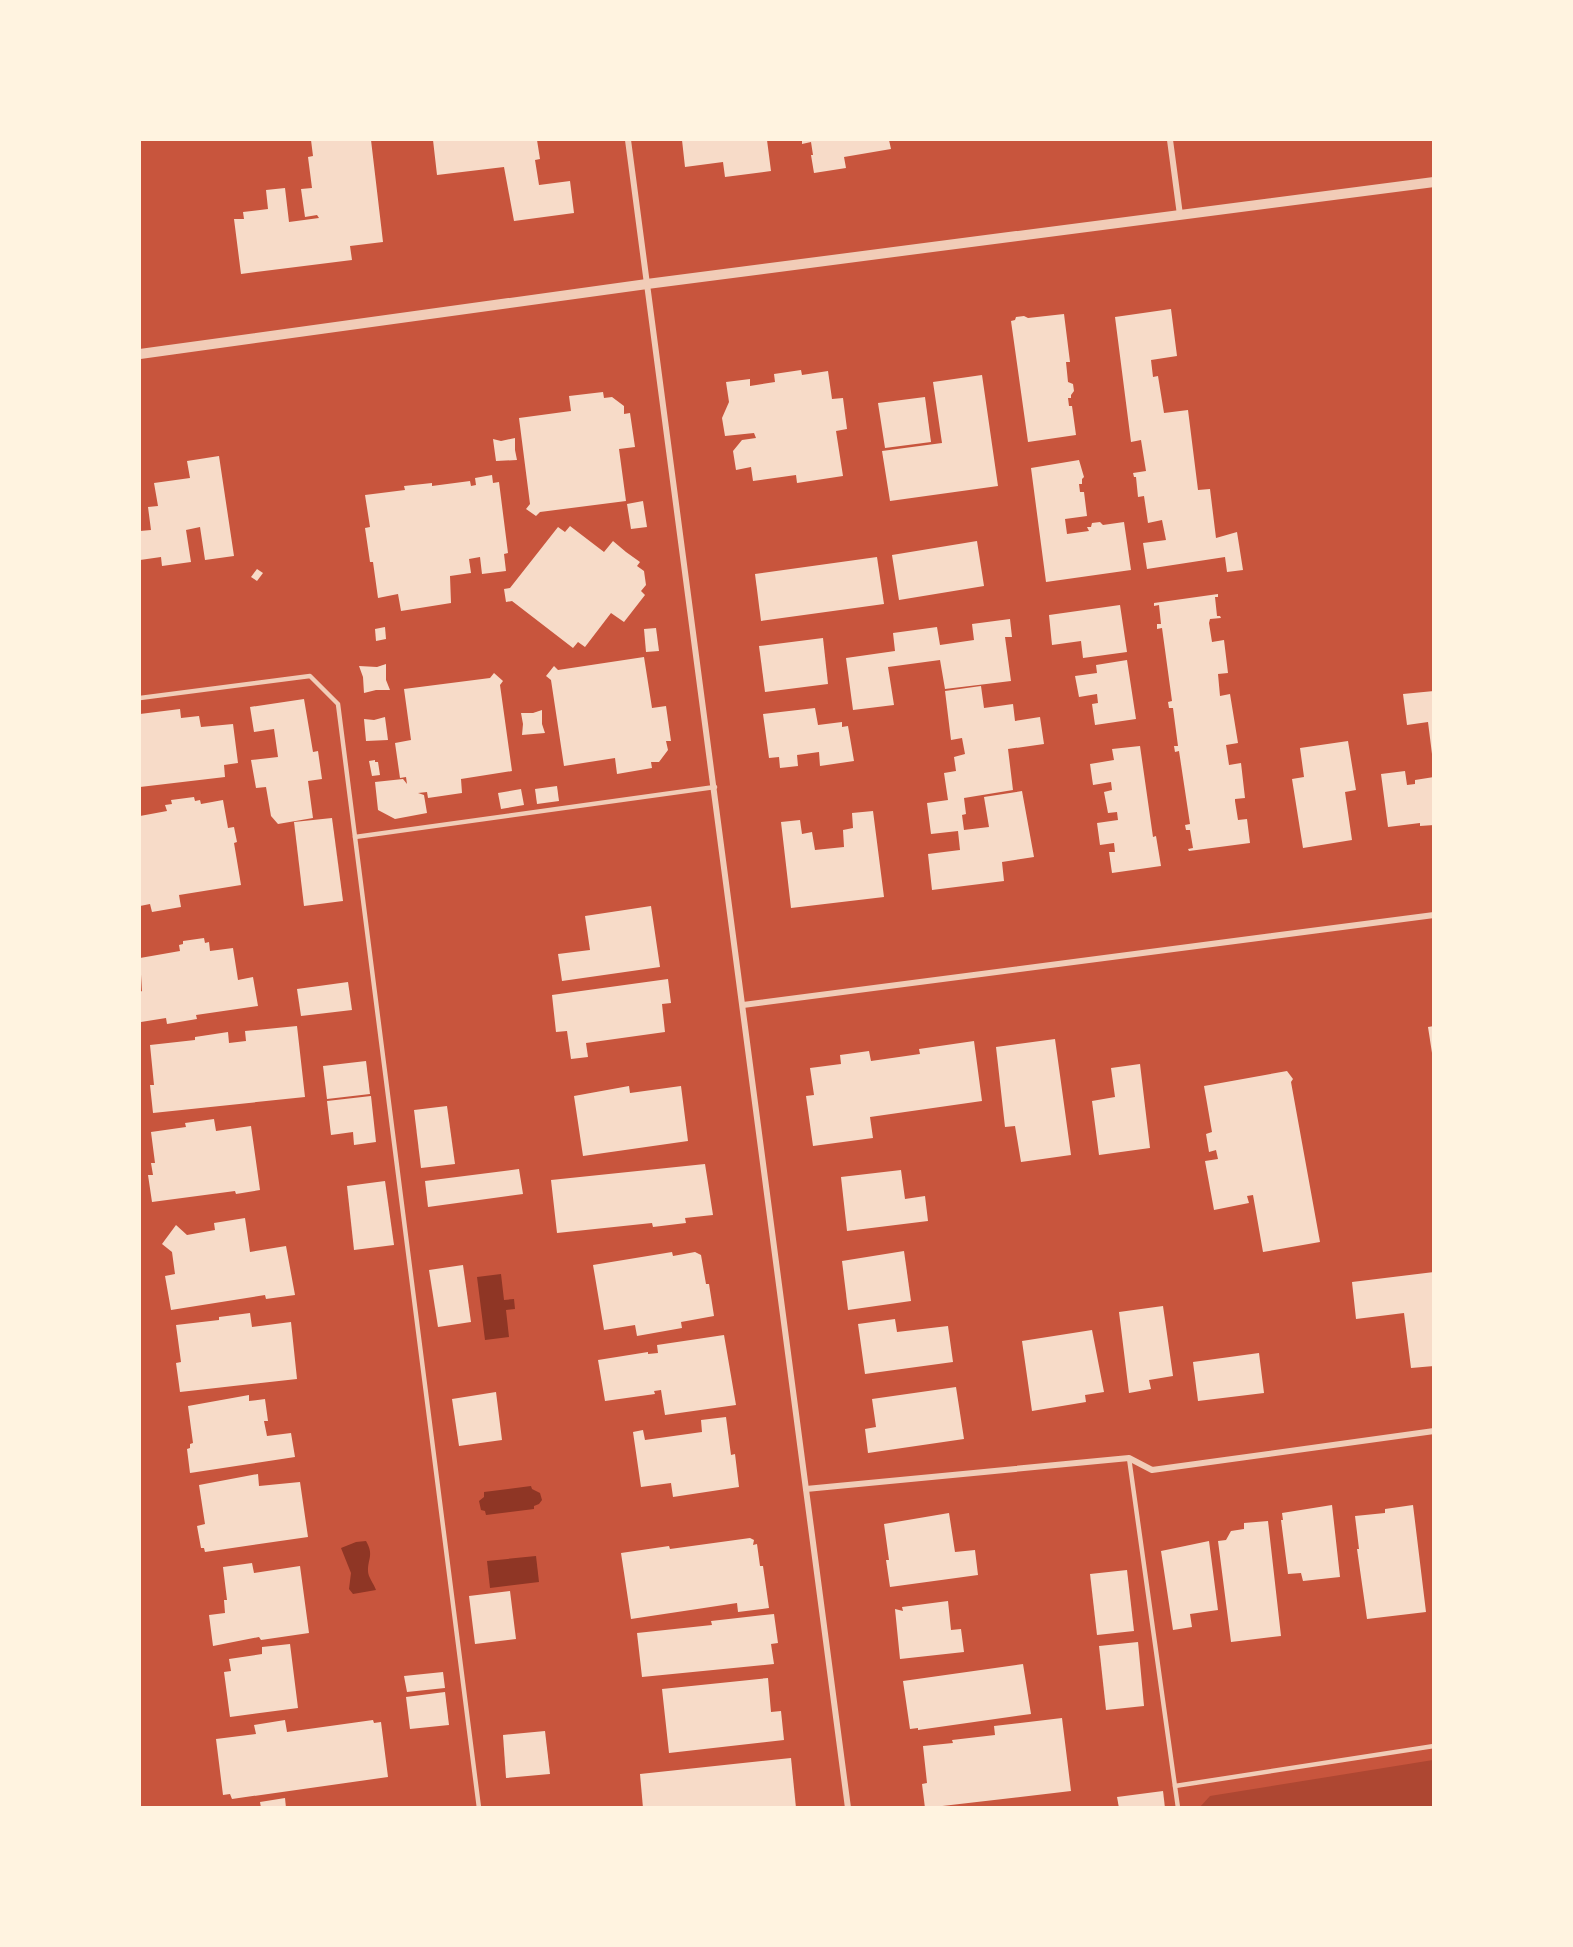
<svg xmlns="http://www.w3.org/2000/svg" width="1573" height="1947" font-family="'Alegreya Sans',sans-serif">
	<style>
		.green { fill: #ae4732 }
		.water { fill: #8f3625 }
		.building { fill: #f7dbc8 }
		.lines { fill: none; stroke-linecap: round; stroke-linejoin: round }
		.service { stroke: #f1ccb7; stroke-width: 4.5 }
		.minor { stroke: #f1ccb7; stroke-width: 6 }
		.tertiary { stroke: #f1ccb7; stroke-width: 10 }
	</style>
	<rect width="100%" height="100%" fill="#c8553d"/>
	<path class="green" d="M1433 1760V1807H1200L1210 1796Z"/>
	<g class="water">
		<path d="M501 1274 504 1300 514 1299 515 1309 506 1310 509 1337 485 1340 477 1277Z"/>
		<path d="M531 1486 532 1489 540 1493 542 1500 539 1504 534 1506V1509L486 1515 485 1511 481 1510 479 1501 484 1497V1492Z"/>
		<path d="M366 1541C374 1555 368 1558 368 1571 368 1577 374 1584 376 1590L353 1594 349 1589 351 1573 341 1548 356 1542Z"/>
		<path d="M536 1556 539 1582 490 1588 487 1561Z"/>
	</g>
	<g class="building">
		<path d="M311 140H371L383 242 350 246 352 260 241 274 234 219H244L243 212 268 209 266 190 285 188 289 222 319 218 317 215 305 217 301 189 312 188 308 157 313 156Z"/>
		<path d="M433 140H537L540 159 535 160 539 185 570 181 574 213 514 221 504 167 437 175Z"/>
		<path d="M682 140H767L771 171 725 177 723 162 685 167Z"/>
		<path d="M802 140H889L891 149 844 157 846 168 814 173 811 155H813L811 142 802 144Z"/>
		<path d="M1171 309 1177 356 1151 360 1153 377 1158 376 1164 413 1188 410 1198 490 1210 489 1216 538 1237 532 1243 570 1227 572 1225 557 1147 569 1143 543 1166 540 1162 520 1148 523 1144 496 1138 497 1136 477H1134L1133 473 1146 471 1141 440 1131 442 1115 317Z"/>
		<path d="M1064 314 1070 362H1066L1068 382 1073 384 1074 391 1071 395V398H1068L1069 406H1072L1076 435 1028 442 1011 321 1015 320 1016 317 1024 316 1028 318Z"/>
		<path d="M801 370 802 375 828 371 832 399 843 398 847 429 836 431 843 476 797 483 796 475 753 481 751 467 736 470 733 451 742 440 756 438 754 433 725 436 722 418 729 402 726 382 750 379V386L775 382 774 374Z"/>
		<path d="M982 375 998 486 890 501 882 451 942 443 933 382Z"/>
		<path d="M603 392 604 398 612 397 624 406V414L630 413 635 447 619 449 626 501 540 512 536 516 526 509 530 504 519 418 571 411 569 396Z"/>
		<path d="M925 397 931 442 885 448 878 403Z"/>
		<path d="M515 438V450L517 460 496 461 493 439 501 441Z"/>
		<path d="M219 456 234 556 205 560 200 527 186 530 191 562 162 566 161 557 140 560V531L151 530 148 507 158 506 154 483 190 478 187 461Z"/>
		<path d="M1079 460 1084 477 1082 479V484H1079L1080 492H1084L1087 516 1065 519 1067 534 1089 531 1087 527H1091L1092 523 1100 522 1103 525 1124 522 1131 570 1046 582 1031 468Z"/>
		<path d="M492 475 493 483 499 482 508 553 504 554 506 571 482 574 480 557 469 559 471 573 450 576 451 603 401 611 398 594 378 598 373 562H370L365 528 370 527 365 495 405 490 404 486 432 483V486L470 481 471 486 476 485 475 478Z"/>
		<path d="M643 501 647 527 631 529 627 504Z"/>
		<path d="M570 526 604 552 613 541 626 552 640 562 637 566 644 571 646 585 641 591 645 595 624 622 611 613 585 647 578 642 573 648 512 601 506 602 504 589 510 588 558 527 565 532Z"/>
		<path d="M977 541 984 586 899 600 892 555Z"/>
		<path d="M877 557 884 604 761 621 755 574Z"/>
		<path d="M257 569 263 573 257 581 251 577Z"/>
		<path d="M1218 594V597H1215L1217 616H1220L1221 618 1210 619 1209 623 1212 642 1224 640 1228 673 1218 674 1220 696 1230 694 1238 743 1226 745 1229 765 1241 763 1245 798 1235 799V801L1238 820 1247 819 1250 843 1189 851 1188 849 1193 848 1190 830H1186L1185 825 1190 824 1179 751 1175 752 1174 746H1178L1173 708H1169L1168 702 1172 701 1162 628 1157 629V624H1161L1159 605 1154 606V603Z"/>
		<path d="M1120 605 1127 652 1083 658 1081 641 1052 645 1049 615Z"/>
		<path d="M1010 619 1012 637H1005L1011 681 945 689 940 660 888 667 894 705 853 710 846 658 895 651 893 633 937 627 940 645 974 640 972 624Z"/>
		<path d="M385 627 386 639 376 641 375 629Z"/>
		<path d="M656 628 659 651 646 652 644 629Z"/>
		<path d="M823 638 828 684 765 692 759 646Z"/>
		<path d="M644 657 652 708 666 706 671 741H666L668 750 659 762H651L652 768 617 774 615 758 564 766 551 680 546 676 554 666 558 670Z"/>
		<path d="M1127 660 1136 719 1095 725 1092 704 1098 703 1097 694 1079 697 1075 676 1097 673 1096 665Z"/>
		<path d="M386 664V680L390 690H376L364 693 363 677 359 666 377 667Z"/>
		<path d="M494 673 503 681 500 685 512 771 461 779 462 793 428 798 427 792 418 793 424 795 427 813 395 819 378 810 375 782 403 779 407 784 406 777 400 778 395 743 411 740 404 689 490 678Z"/>
		<path d="M981 686 984 708 1013 704 1015 721 1040 717 1044 744 1008 749 1013 790 964 798 966 814 962 815 964 830 989 827 984 797 1022 791 1034 857 1002 862 1004 881 932 890 928 854 960 850 958 831 931 834 927 803 948 800 944 773 956 771 954 757 965 754 962 738 951 740 945 691Z"/>
		<path d="M1434 691V754H1432L1428 722 1407 725 1403 694Z"/>
		<path d="M304 699 313 752 318 751 322 779 308 781 313 818 278 824 271 816 266 787 256 788 251 760 278 757 274 729 254 732 250 707Z"/>
		<path d="M815 708 818 725 842 722V727L848 726 854 761 820 766 819 752 797 755 798 766 780 768 779 757 769 758 763 714Z"/>
		<path d="M180 709 181 718 199 716 201 727 233 724 238 763 224 765 225 777 140 787V714Z"/>
		<path d="M542 710V724L545 733 522 735 523 724 521 713H533Z"/>
		<path d="M385 717 388 740 366 741 364 719 374 720Z"/>
		<path d="M1348 741 1356 790 1345 792 1352 840 1303 848 1292 779 1304 777 1300 748Z"/>
		<path d="M1140 746 1153 837 1156 836 1161 866 1112 873 1109 852H1115L1114 843 1100 845 1097 823 1118 820 1117 812 1108 813 1104 792 1112 790 1111 782 1093 785 1090 764 1114 760 1112 749Z"/>
		<path d="M375 760V762H378L380 775 372 776 369 761Z"/>
		<path d="M1405 771 1407 785 1415 784V780L1434 777V825L1420 826V823L1388 827 1381 774Z"/>
		<path d="M557 786 559 801 537 804 535 789Z"/>
		<path d="M521 789 524 805 501 809 498 793Z"/>
		<path d="M194 797 195 801 200 800 201 804 223 800 228 828 234 827 237 842 234 843 241 885 179 895 181 907 152 912 150 904 140 906V816L167 811 165 805 172 804 171 800Z"/>
		<path d="M873 811 884 897 791 908 781 822 800 820 802 834 812 832 815 850 844 847 843 830 853 828 852 813Z"/>
		<path d="M332 818 343 901 304 906 294 822Z"/>
		<path d="M651 906 660 967 562 981 558 954 590 950 585 916Z"/>
		<path d="M204 938 205 943 209 942 210 951 233 948 238 980 253 977 258 1006 196 1015 197 1019 167 1024 166 1018 141 1022 140 992 142 991 140 958 180 951 179 945 183 944V941Z"/>
		<path d="M668 979 671 1003 662 1004 665 1032 586 1043 588 1057 571 1059 567 1031 556 1032 552 995Z"/>
		<path d="M348 982 352 1010 301 1016 297 989Z"/>
		<path d="M297 1026 305 1097 153 1113 150 1085H154L150 1045 195 1040V1037L228 1032 229 1043 246 1041 245 1031Z"/>
		<path d="M1434 1026V1053H1432L1428 1027Z"/>
		<path d="M1055 1039 1071 1155 1021 1162 1015 1126 1005 1127 996 1047Z"/>
		<path d="M974 1041 982 1101 870 1117 873 1138 813 1146 806 1096 814 1095 810 1068 841 1064 840 1055 869 1051 871 1061 920 1054 919 1049Z"/>
		<path d="M366 1061 370 1094 327 1099 323 1066Z"/>
		<path d="M1140 1064 1150 1148 1099 1155 1092 1101 1115 1097 1111 1068Z"/>
		<path d="M1287 1071 1293 1079 1291 1082 1320 1242 1263 1252 1253 1195 1247 1196 1249 1203 1214 1210 1205 1161 1218 1159 1216 1150 1209 1152 1206 1134 1212 1132 1204 1086Z"/>
		<path d="M629 1086 630 1093 681 1086 688 1141 583 1156 574 1096Z"/>
		<path d="M371 1096 376 1142 354 1145 353 1132 331 1135 327 1101Z"/>
		<path d="M447 1106 455 1164 421 1168 414 1110Z"/>
		<path d="M214 1119 216 1131 251 1126 260 1190 236 1194 235 1191 152 1202 148 1175H153L151 1163H155L151 1132 186 1127 185 1123Z"/>
		<path d="M705 1164 713 1215 685 1218 686 1223 653 1227 652 1223 557 1233 551 1180Z"/>
		<path d="M519 1169 523 1194 428 1207 425 1181Z"/>
		<path d="M901 1170 905 1199 925 1196 928 1221 847 1231 841 1177Z"/>
		<path d="M385 1181 394 1245 354 1250 347 1186Z"/>
		<path d="M245 1218 250 1252 286 1246 295 1295 266 1299 265 1295 171 1310 165 1276 175 1274 172 1252 162 1244 176 1225 187 1235 215 1230 214 1223Z"/>
		<path d="M904 1251 911 1301 848 1310 842 1261Z"/>
		<path d="M672 1252 673 1256 695 1252 701 1255 706 1284H709L714 1316 681 1322 682 1328 637 1336 635 1325 604 1330 593 1265Z"/>
		<path d="M463 1265 471 1322 438 1327 429 1270Z"/>
		<path d="M1434 1272V1366L1411 1368 1404 1313 1356 1319 1352 1282Z"/>
		<path d="M1163 1306 1173 1376 1149 1380 1151 1389 1129 1393 1119 1312Z"/>
		<path d="M250 1313 252 1327 291 1322 297 1379 180 1392 176 1363 181 1362 176 1325 219 1320V1317Z"/>
		<path d="M895 1319 897 1332 948 1326 953 1362 865 1374 858 1324Z"/>
		<path d="M1092 1330 1104 1392 1085 1395 1086 1402 1032 1411 1022 1341Z"/>
		<path d="M724 1335 736 1405 665 1415 661 1390 654 1391 655 1394 605 1401 598 1360 648 1352V1354L658 1353 657 1345Z"/>
		<path d="M1259 1353 1264 1393 1198 1401 1193 1362Z"/>
		<path d="M956 1387 964 1439 868 1453 865 1429 876 1427 872 1399Z"/>
		<path d="M496 1392 502 1440 459 1446 452 1399Z"/>
		<path d="M249 1395V1401L265 1399 268 1421H264L267 1436 291 1433 295 1457 190 1473 187 1449 190 1448V1444L193 1443 188 1406Z"/>
		<path d="M726 1417 731 1455 735 1454 739 1487 673 1497 671 1483 641 1487 633 1432 643 1430 645 1440 702 1432 701 1420Z"/>
		<path d="M258 1474 259 1486 300 1482 308 1537 205 1552 204 1548H201L197 1526 205 1524 199 1485Z"/>
		<path d="M1332 1505 1340 1577 1303 1581 1301 1573 1288 1574 1281 1520H1283L1282 1513Z"/>
		<path d="M1413 1505 1426 1612 1367 1619 1357 1549H1359L1355 1516 1385 1513V1509Z"/>
		<path d="M949 1513 955 1552 975 1550 978 1575 890 1587 886 1560H889L884 1524Z"/>
		<path d="M1268 1521 1281 1636 1231 1642 1218 1541 1226 1540 1231 1531 1244 1529V1523Z"/>
		<path d="M750 1538 754 1540 753 1545 757 1544 760 1566H763L769 1608 738 1612 737 1603 631 1619 621 1553 669 1546 670 1549Z"/>
		<path d="M1209 1541 1218 1610 1190 1614 1192 1627 1173 1630 1161 1551Z"/>
		<path d="M252 1563 254 1573 300 1566 309 1633 261 1640 259 1637 213 1646 209 1615 225 1613 224 1600H227L223 1567Z"/>
		<path d="M1127 1570 1134 1631 1097 1635 1090 1574Z"/>
		<path d="M510 1591 516 1639 475 1644 469 1596Z"/>
		<path d="M948 1601 951 1630 961 1629 964 1652 900 1659 895 1609 903 1611 902 1607Z"/>
		<path d="M774 1614 778 1643 771 1644 774 1664 642 1677 637 1633 712 1625 711 1621Z"/>
		<path d="M1138 1642 1144 1706 1106 1710 1099 1646Z"/>
		<path d="M290 1644 298 1708 230 1717 224 1672 231 1671 229 1659 262 1654V1647Z"/>
		<path d="M1023 1664 1031 1714 918 1730V1728L910 1729 903 1681Z"/>
		<path d="M443 1672 445 1688 407 1692 404 1676Z"/>
		<path d="M768 1678 771 1712 781 1711 784 1740 669 1753 662 1689Z"/>
		<path d="M445 1692 449 1725 410 1729 406 1697Z"/>
		<path d="M1062 1718 1071 1791 925 1808 922 1784 927 1783 923 1746 953 1743 952 1740 995 1735 994 1726Z"/>
		<path d="M285 1720 287 1732 373 1720 374 1723 381 1722 388 1777 232 1799 230 1794 223 1795 216 1739 256 1734 254 1725Z"/>
		<path d="M545 1731 550 1774 506 1778 503 1735Z"/>
		<path d="M791 1758 796 1808H643L640 1774Z"/>
		<path d="M1163 1791 1165 1808H1119L1117 1797Z"/>
		<path d="M285 1798 286 1808H261L260 1802Z"/>
	</g>
	<g class="lines">
		<g class="service">
			<path d="M140 698 310 676 338 704 479 1808"/>
			<path d="M355 837 715 787"/>
			<path d="M1129 1458 1178 1808"/>
			<path d="M1175 1786 1434 1746"/>
		</g>
		<g class="minor">
			<path d="M628 140 848 1808"/>
			<path d="M1170 140 1180 215"/>
			<path d="M743 1005 1434 915"/>
			<path d="M806 1489 1129 1458 1152 1470 1434 1431"/>
		</g>
		<path class="tertiary" d="M140 354 647 284 1434 182"/>
	</g>
	<rect width="1573" height="1947" fill="none" stroke="#fff3e0" stroke-width="282"/>
</svg>
